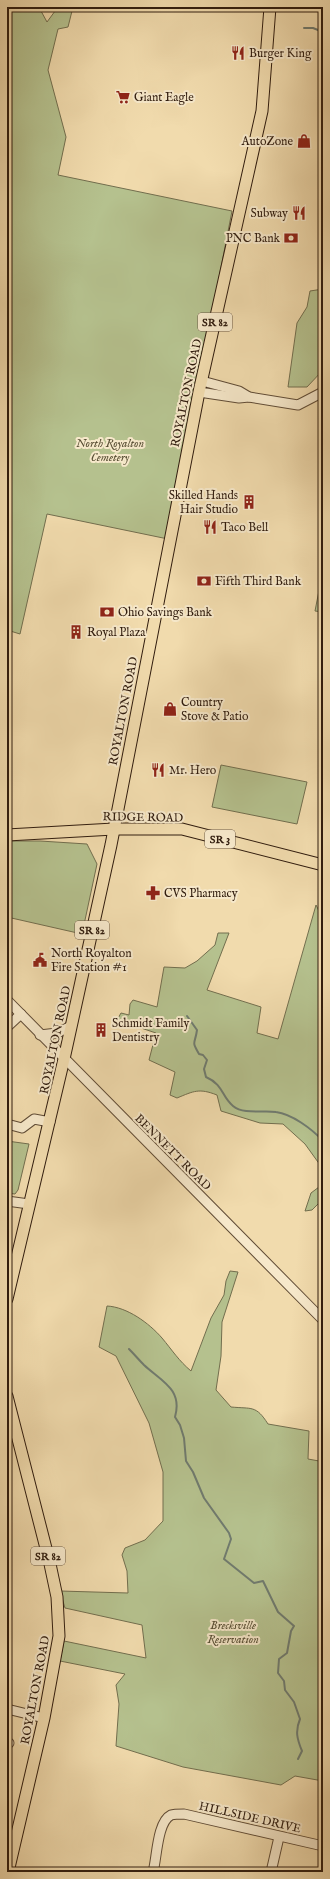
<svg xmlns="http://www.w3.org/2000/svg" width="330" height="1879" font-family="'IM FELL English',serif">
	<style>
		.green { fill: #b5c18e; stroke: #726e4e }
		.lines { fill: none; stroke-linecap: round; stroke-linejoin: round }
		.stream { stroke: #707b6f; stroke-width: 2 }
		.minor-casing { stroke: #604c36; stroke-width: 11 }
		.major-casing { stroke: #301c0e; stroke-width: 13 }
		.minor { stroke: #f6e8ca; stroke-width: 9 }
		.major { stroke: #f1dbad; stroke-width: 11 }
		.labels { text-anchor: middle; stroke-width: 4; stroke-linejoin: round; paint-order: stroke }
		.shield { fill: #f6e8ca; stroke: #6b5946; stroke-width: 1 }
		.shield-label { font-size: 11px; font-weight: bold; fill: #301c0e }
		.poi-label { font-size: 12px; fill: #301c0e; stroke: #f6e8ca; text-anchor: start }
		.street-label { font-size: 12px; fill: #301c0e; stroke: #f6e8ca }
		.park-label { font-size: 12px; font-style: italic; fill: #584e34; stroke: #f6e8ca }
	</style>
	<rect width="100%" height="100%" fill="#f1dbad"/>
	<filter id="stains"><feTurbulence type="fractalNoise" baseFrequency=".005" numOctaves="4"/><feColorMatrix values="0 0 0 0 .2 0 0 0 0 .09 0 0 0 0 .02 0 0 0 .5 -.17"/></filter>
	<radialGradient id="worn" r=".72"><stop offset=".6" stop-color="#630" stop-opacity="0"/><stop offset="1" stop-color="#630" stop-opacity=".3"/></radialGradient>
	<g class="green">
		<path d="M7 7H41V11L47 22 58 7H73L68 27 58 29 48 70 66 137 58 175 232 211 168 539 47 514 20 634 7 630Z"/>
		<path d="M323 289V370L307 387H288L297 323 307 307 310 291Z"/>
		<path d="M323 570V612L315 611Z"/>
		<path d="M221 765 307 782 297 824 212 807Z"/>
		<path d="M7 841H40L87 844 97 864 82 934 7 917Z"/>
		<path d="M316 905 323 919V1169L305 1144 283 1124 260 1123 221 1111 217 1095C199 1088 194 1091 177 1098L170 1095 175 1072 149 1060 156 1033 117 1020 121 1013 129 1015 130 1004 133 1000 157 1007 164 967 185 968 197 961 215 945 218 933H229L207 990 261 1007 257 1033 278 1039Z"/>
		<path d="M7 1141 29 1144 18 1190 15 1194 7 1193Z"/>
		<path d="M323 1184V1199L312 1210 305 1211 311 1193Z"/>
		<path d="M230 1271 238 1272 222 1322 221 1356 216 1390 231 1407C252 1409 256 1405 268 1424L309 1431 308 1459 319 1461 323 1453V1781L295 1776 281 1785 183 1767 116 1746 119 1704 116 1685 125 1674 60 1661 64 1641 146 1658 142 1625 65 1608 60 1591 128 1593 127 1571 122 1555 125 1548 145 1540 163 1521V1472L149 1423 116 1356 99 1347 107 1306C127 1307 149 1323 162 1338 172 1350 179 1361 191 1371L211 1318 224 1295 226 1281Z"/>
	</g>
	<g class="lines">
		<g class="stream">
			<path d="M304 28H313L323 32"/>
			<path d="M187 1016 197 1030C195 1045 191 1040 199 1054L203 1055 207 1060 204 1069 206 1077C224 1085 221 1096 233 1106 244 1115 263 1110 276 1112 292 1114 312 1129 323 1141"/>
			<path d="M129 1349C134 1354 139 1360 144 1365 161 1381 183 1389 175 1417L180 1425 184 1438 186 1461 193 1472 204 1498 229 1533 231 1539 224 1559 254 1583 263 1581 278 1612 294 1626 291 1631 287 1653 279 1659 278 1673 284 1681 285 1690 294 1702 300 1719C295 1731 297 1739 302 1751L298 1759"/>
		</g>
		<defs>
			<g id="minor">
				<path d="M202 381 239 391 249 397 298 405 323 392"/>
				<path d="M199 392 239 398 249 397"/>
				<path d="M7 1000 323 1320"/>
				<path d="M7 1027 21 1014"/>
				<path d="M40 1035 57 1033 71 1026"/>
				<path d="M7 1124 22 1128 34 1119 50 1122"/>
				<path d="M7 1201 29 1204"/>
				<path d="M7 1709 44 1718"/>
				<path d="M7 1743H9"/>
				<path d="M153 1872C157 1858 157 1822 171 1815 174 1814 180 1814 184 1814L323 1846"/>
				<path d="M271 1872 279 1837"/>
			</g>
			<g id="major">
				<path d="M7 835 114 829H182L323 865"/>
				<path d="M7 1299 64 1059 111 845 199 392 262 111 270 7"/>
				<path d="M7 1396 50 1564 57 1597 59 1636 44 1718 8 1872"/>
			</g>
		</defs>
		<use href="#minor" class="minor-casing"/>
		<use href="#major" class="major-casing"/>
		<use href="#minor" class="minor"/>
		<use href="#major" class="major"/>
	</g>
	<defs>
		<symbol id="restaurant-bare" viewBox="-9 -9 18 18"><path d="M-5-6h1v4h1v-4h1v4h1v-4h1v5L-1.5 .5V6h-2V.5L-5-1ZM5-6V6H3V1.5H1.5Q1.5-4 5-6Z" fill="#8f2418" stroke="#f6e8ca" stroke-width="2.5" paint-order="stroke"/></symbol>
		<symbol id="supermarket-bare" viewBox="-9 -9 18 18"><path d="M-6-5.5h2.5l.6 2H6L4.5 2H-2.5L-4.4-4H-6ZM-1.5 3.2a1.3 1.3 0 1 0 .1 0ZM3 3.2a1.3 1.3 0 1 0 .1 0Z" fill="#8f2418" stroke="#f6e8ca" stroke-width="2.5" paint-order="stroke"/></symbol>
		<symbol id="shop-bare" viewBox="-9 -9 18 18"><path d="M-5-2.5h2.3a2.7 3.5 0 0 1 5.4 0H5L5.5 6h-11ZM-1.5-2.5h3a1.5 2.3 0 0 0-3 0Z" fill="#8f2418" stroke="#f6e8ca" stroke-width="2.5" paint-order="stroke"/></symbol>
		<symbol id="bank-bare" viewBox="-9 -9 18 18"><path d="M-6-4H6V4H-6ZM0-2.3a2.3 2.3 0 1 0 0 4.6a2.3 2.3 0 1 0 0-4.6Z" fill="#8f2418" stroke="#f6e8ca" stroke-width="2.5" paint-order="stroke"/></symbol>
		<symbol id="building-bare" viewBox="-9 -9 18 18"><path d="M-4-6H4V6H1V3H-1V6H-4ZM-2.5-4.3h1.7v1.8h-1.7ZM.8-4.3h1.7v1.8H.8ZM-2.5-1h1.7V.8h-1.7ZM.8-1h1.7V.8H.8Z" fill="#8f2418" stroke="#f6e8ca" stroke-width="2.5" paint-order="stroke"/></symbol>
		<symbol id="pharmacy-bare" viewBox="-9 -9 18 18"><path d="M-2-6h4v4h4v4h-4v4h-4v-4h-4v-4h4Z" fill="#8f2418" stroke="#f6e8ca" stroke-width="2.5" paint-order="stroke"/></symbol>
		<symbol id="civic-bare" viewBox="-9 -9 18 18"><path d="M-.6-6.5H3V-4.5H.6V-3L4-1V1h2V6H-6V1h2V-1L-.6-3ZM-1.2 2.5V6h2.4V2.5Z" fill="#8f2418" stroke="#f6e8ca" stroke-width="2.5" paint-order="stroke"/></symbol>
	</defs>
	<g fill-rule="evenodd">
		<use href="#restaurant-bare" x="228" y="43" width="20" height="20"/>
		<use href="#supermarket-bare" x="113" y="87" width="20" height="20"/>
		<use href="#shop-bare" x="294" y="131" width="20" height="20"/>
		<use href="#restaurant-bare" x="289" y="203" width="20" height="20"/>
		<use href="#bank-bare" x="281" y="228" width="20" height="20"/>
		<use href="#building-bare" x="239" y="492" width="20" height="20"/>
		<use href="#restaurant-bare" x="200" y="517" width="20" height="20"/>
		<use href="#bank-bare" x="194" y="571" width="20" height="20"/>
		<use href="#bank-bare" x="97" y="602" width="20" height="20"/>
		<use href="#building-bare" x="66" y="622" width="20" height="20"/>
		<use href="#shop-bare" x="160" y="699" width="20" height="20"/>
		<use href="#restaurant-bare" x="148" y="760" width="20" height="20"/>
		<use href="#pharmacy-bare" x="143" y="883" width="20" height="20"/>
		<use href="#civic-bare" x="30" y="950" width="20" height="20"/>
		<use href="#building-bare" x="91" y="1020" width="20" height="20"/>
	</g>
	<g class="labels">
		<g class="shield">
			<rect x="198" y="313" width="34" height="18" rx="3"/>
			<rect x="205" y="830" width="30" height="18" rx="3"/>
			<rect x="75" y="921" width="34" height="18" rx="3"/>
			<rect x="31" y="1547" width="34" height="18" rx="3"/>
		</g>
		<g class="shield-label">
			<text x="215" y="326">SR 82</text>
			<text x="220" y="843">SR 3</text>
			<text x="92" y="934">SR 82</text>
			<text x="48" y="1560">SR 82</text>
		</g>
		<g class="poi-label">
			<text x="249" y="57">Burger King</text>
			<text x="134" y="101">Giant Eagle</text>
			<text x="293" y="145" text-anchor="end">AutoZone</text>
			<text x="288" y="217" text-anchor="end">Subway</text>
			<text x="280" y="242" text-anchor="end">PNC Bank</text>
			<text x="238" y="499" text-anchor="end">Skilled Hands<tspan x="238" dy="14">Hair Studio</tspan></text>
			<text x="221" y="531">Taco Bell</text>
			<text x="215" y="585">Fifth Third Bank</text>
			<text x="118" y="616">Ohio Savings Bank</text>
			<text x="87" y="636">Royal Plaza</text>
			<text x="181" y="706">Country<tspan x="181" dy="14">Stove &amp; Patio</tspan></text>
			<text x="169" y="774">Mr. Hero</text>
			<text x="164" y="897">CVS Pharmacy</text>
			<text x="51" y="957">North Royalton<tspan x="51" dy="14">Fire Station #1</tspan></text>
			<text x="112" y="1027">Schmidt Family<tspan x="112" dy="14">Dentistry</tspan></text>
		</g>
		<g class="street-label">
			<text transform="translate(186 393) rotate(-78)" y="4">ROYALTON ROAD</text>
			<text transform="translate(123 711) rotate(-79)" y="4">ROYALTON ROAD</text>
			<text transform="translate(143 817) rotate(1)" y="4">RIDGE ROAD</text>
			<text transform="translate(55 1040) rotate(-78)" y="4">ROYALTON ROAD</text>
			<text transform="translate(173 1152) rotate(45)" y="4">BENNETT ROAD</text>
			<text transform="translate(35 1690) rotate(-79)" y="4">ROYALTON ROAD</text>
			<text transform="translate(250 1817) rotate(13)" y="4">HILLSIDE DRIVE</text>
		</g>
		<g class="park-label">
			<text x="110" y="447">North Royalton<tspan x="110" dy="14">Cemetery</tspan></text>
			<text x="233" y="1629">Brecksville<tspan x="233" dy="14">Reservation</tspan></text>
		</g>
	</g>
	<rect width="330" height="1879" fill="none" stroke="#f1dbad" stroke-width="24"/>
	<rect x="8" y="8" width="314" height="1863" fill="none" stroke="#301c0e" stroke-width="2"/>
	<rect x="12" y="12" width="306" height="1855" fill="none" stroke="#301c0e"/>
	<rect width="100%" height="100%" filter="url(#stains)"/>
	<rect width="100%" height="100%" fill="url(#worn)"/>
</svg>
